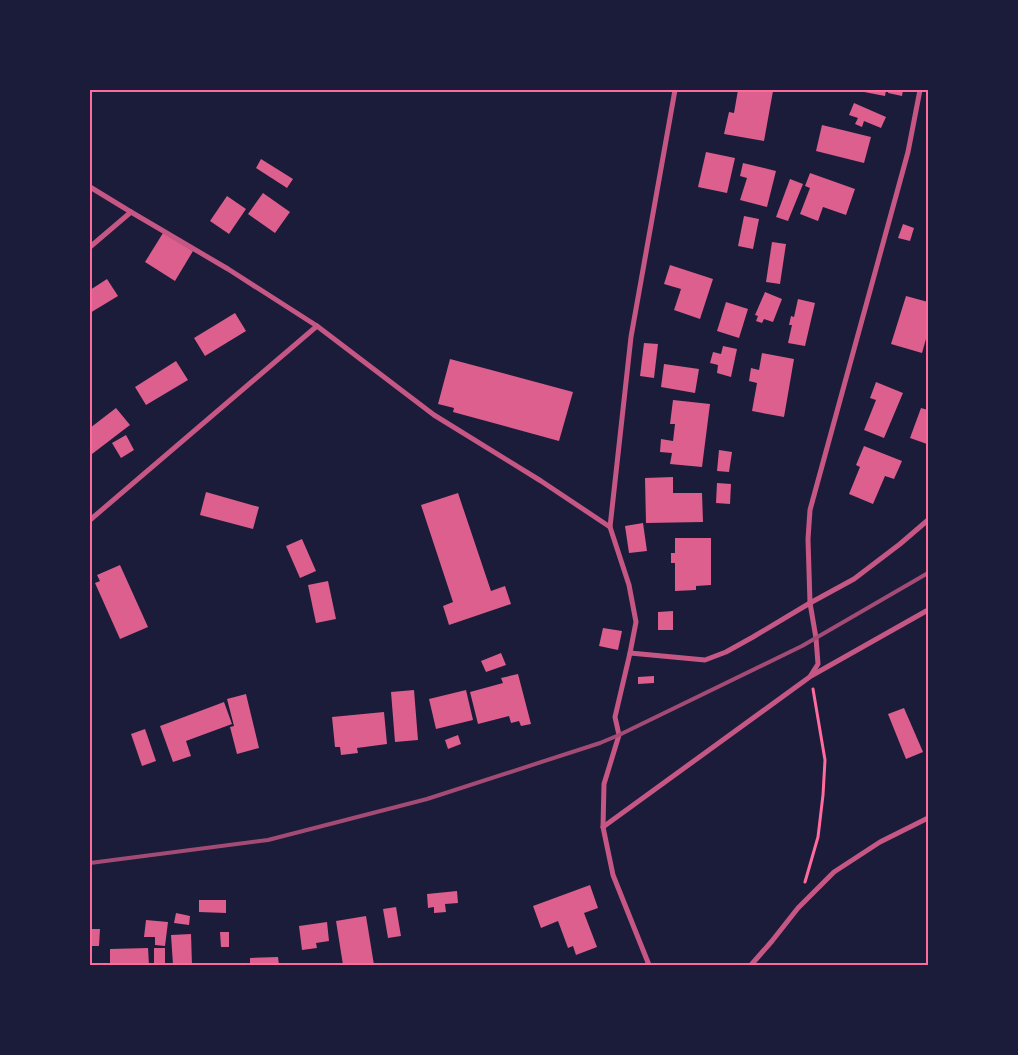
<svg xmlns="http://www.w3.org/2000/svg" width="1018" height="1055" font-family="'PT Sans',sans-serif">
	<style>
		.building { fill: #dd5f8e }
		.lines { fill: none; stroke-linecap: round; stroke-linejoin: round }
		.path { stroke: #ff6b9d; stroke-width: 3 }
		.minor { stroke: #c65784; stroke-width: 5 }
		.rail { stroke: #a44b75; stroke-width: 4 }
		.neatline { fill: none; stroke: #ff6b9d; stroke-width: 2 }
	</style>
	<rect width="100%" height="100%" fill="#1b1b3a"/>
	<g class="building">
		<path d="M738 90 773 91 764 141 724 134 729 112 734 113Z"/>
		<path d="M859 90H886L885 96 859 91Z"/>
		<path d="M889 90H903L902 96 888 93Z"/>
		<path d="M854 103 886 117 881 128 864 121 862 127 855 124 858 118 849 115Z"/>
		<path d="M822 125 871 137 864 163 816 151Z"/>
		<path d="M706 152 735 158 727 193 698 187Z"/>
		<path d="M261 159 293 179 287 188 256 168Z"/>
		<path d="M743 163 776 171 767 207 740 200 747 178 740 176Z"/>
		<path d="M810 173 855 189 846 215 823 207 818 221 800 214 810 188 805 186Z"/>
		<path d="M790 179 803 184 788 221 776 217Z"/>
		<path d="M263 193 290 212 275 233 248 214Z"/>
		<path d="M227 196 246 209 229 234 210 221Z"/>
		<path d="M744 216 759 219 753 249 738 246Z"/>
		<path d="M903 224 914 228 910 241 898 238Z"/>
		<path d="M163 233 193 251 175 281 145 262Z"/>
		<path d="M772 242 786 244 780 284 766 282Z"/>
		<path d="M670 265 713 279 700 319 674 310 681 289 664 284Z"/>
		<path d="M107 279 118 296 90 313V290Z"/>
		<path d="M765 292 782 299 773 322 764 319 762 323 756 321 758 316 755 315Z"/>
		<path d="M906 296 928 302V332L922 353 891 344Z"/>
		<path d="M798 299 815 303 805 346 788 343 792 325H789L791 316 794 317Z"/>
		<path d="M726 302 748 309 739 338 717 331Z"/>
		<path d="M235 313 246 331 205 356 194 338Z"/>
		<path d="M644 343 658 344 654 378 640 376Z"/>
		<path d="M723 346 737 349 731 377 717 373 718 365 710 363 713 352 721 354Z"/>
		<path d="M762 353 794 359 784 417 752 411 757 383 749 381 751 368 759 370Z"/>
		<path d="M450 359 573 392 559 441 453 412 454 408 438 404Z"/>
		<path d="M176 361 188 380 146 405 135 387Z"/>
		<path d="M664 364 699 369 695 393 661 387Z"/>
		<path d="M876 382 903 393 884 438 864 430 876 400 870 398Z"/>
		<path d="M673 400 710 404 702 467 670 464 672 453 660 452 661 439 673 441 675 424H670Z"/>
		<path d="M116 408 130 425 92 454 90 452V428Z"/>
		<path d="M921 408 928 410 927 444 910 438Z"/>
		<path d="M126 435 134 450 121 458 112 443Z"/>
		<path d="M864 446 902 461 894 479 885 476 873 504 849 494 860 467 856 465Z"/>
		<path d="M719 450 732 452 729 472 717 471Z"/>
		<path d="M673 477V493H702L703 522 646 523 645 478Z"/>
		<path d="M717 483 731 484 730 504 716 503Z"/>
		<path d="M206 492 259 507 253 529 200 515Z"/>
		<path d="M458 493 491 591 505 586 511 604 449 625 443 606 453 602 421 505Z"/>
		<path d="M643 523 647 551 629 553 625 526Z"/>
		<path d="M675 538H711V585L696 586V590L675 591V563H671V553H675Z"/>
		<path d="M302 539 316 571 300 578 286 546Z"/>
		<path d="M120 565 148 627 120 639 95 583 100 581 97 575Z"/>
		<path d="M328 581 336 619 316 623 308 585Z"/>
		<path d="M673 611V630H658V612Z"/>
		<path d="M603 628 622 631 618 650 599 646Z"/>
		<path d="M501 653 506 665 486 672 481 661Z"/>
		<path d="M518 674 531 724 521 726 519 721 511 723 509 716 478 724 470 692 503 683 501 678Z"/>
		<path d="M654 676V683L638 684V677Z"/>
		<path d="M414 690 418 740 395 742 391 692Z"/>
		<path d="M466 690 473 720 436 729 429 699Z"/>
		<path d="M246 694 259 748 237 754 230 727 234 726 227 699Z"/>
		<path d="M224 702 232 724 186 741 191 756 173 762 160 726Z"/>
		<path d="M904 708 923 752 906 759 888 714Z"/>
		<path d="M384 712 387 744 357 748 358 753 341 755 340 747H335L332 717Z"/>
		<path d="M145 729 156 761 142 766 131 734Z"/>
		<path d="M458 735 461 744 448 749 445 740Z"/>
		<path d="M590 885 598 908 584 913 597 947 576 955 573 946 568 948 558 921 541 928 533 906Z"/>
		<path d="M457 891 458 903 445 904 446 912 434 913V907L428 908 427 894Z"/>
		<path d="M199 900H226V913L199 912Z"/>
		<path d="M396 907 401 936 388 938 383 909Z"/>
		<path d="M176 913 190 916 189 925 174 923Z"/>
		<path d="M366 916 374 965H343L336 921Z"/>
		<path d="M146 920 168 922 165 946 155 945V937H144Z"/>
		<path d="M327 922 329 941 316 943 317 948 302 950 299 926Z"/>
		<path d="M90 929H100L99 946H90Z"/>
		<path d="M220 932H229V947H221Z"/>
		<path d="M191 934 192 965H173L171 935Z"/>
		<path d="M148 948 149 965H110V949Z"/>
		<rect x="154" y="948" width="11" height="17"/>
		<path d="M278 957 279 965H250V958Z"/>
	</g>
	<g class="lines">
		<path class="path" d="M805 882 818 837 823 795 825 760 813 689"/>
		<g class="minor">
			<path d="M920 90 908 152 810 510 808 539 810 603 854 579 900 544 928 520"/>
			<path d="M90 187 131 212 228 269 317 326 434 415 541 481 610 527"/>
			<path d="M90 247 131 212"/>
			<path d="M90 520 317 326"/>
			<path d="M630 653 705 660 726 652 753 637 810 603 816 638 818 664 811 675"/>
			<path d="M603 827 811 676 928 610"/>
			<path d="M649 965 613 875 603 827 604 784 619 735 615 717 630 653 636 622 629 585 610 527 631 337 675 90"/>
			<path d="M751 965 772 941 798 908 834 872 880 842 928 818"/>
		</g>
		<path class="rail" d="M90 863 268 840 427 799 600 743 619 735 802 646 928 573"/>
	</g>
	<rect width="1018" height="1055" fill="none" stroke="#1b1b3a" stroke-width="182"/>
	<rect x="91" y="91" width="836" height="873" class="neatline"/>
</svg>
